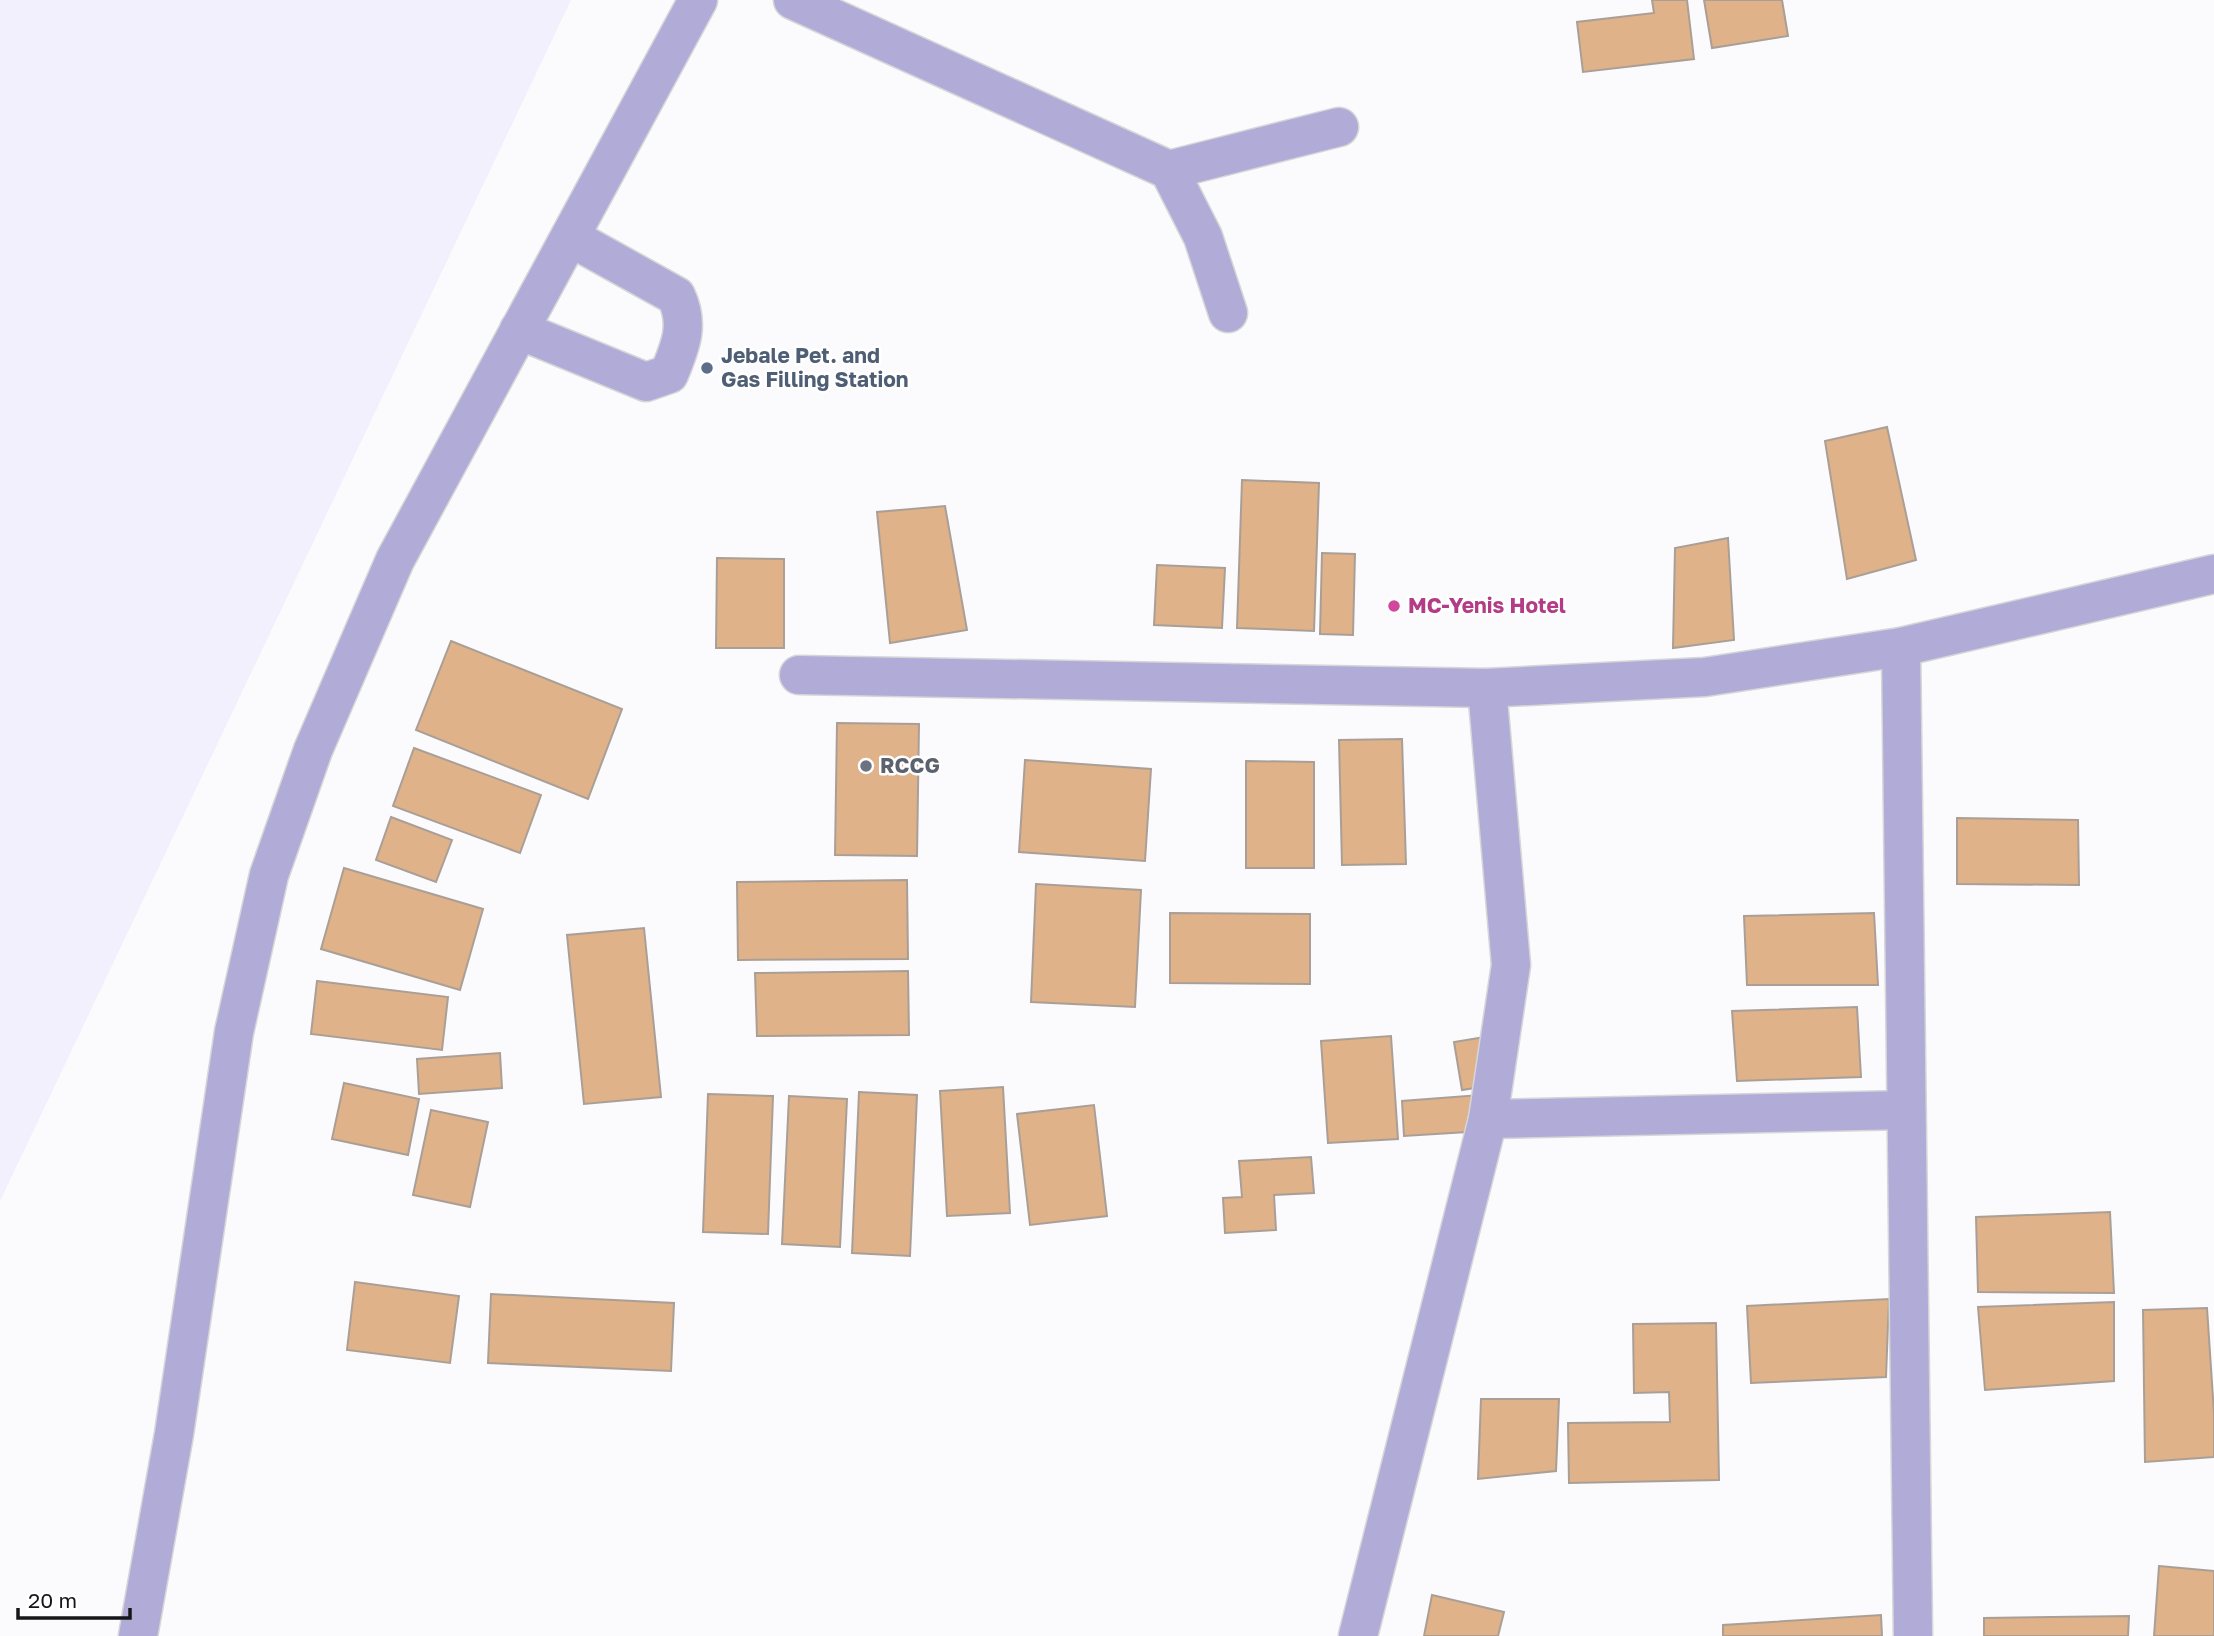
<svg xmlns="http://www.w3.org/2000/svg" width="2214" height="1636" font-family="'Golos Text',sans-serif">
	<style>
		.built { fill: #f1f0fc }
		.building { fill: #dfb289; stroke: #aa9f96; stroke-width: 2 }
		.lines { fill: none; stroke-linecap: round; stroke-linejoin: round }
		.minor-casing { stroke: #d6d6d9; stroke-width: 41 }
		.minor { stroke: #b0acd7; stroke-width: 38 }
		.service-dot { fill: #5c6f8a; stroke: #fff; stroke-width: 2.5 }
		.hotel-dot { fill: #d1479c; stroke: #fff; stroke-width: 2.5 }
		.worship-dot { fill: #6b7280; stroke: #fff; stroke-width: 2.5 }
		.labels { text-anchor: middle; stroke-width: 5; stroke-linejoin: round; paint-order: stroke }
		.service-label { font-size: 21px; font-weight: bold; fill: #4e5e75; stroke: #fff; text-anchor: start }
		.hotel-label { font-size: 21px; font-weight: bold; fill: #b23c85; stroke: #fff; text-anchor: start }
		.worship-label { font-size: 21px; font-weight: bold; fill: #5b616d; stroke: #fff; text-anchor: start }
	</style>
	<rect width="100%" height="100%" fill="#fbfafd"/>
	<path class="built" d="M0 0H571L0 1201Z"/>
	<g class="building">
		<path d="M1652 0H1687L1694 59 1583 72 1577 22 1654 13Z"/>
		<path d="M1704 0H1782L1788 36 1712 48Z"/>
		<path d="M1887 427 1916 560 1847 579 1825 441Z"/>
		<path d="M1242 480 1319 483 1314 631 1237 628Z"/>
		<path d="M945 506 967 630 890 643 877 512Z"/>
		<path d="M1728 538 1734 640 1673 648 1675 548Z"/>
		<path d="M1322 553 1355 554 1353 635 1320 634Z"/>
		<path d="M717 558 784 559V648H716Z"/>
		<path d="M1157 565 1225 568 1222 628 1154 625Z"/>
		<path d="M451 641 622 709 588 799 416 730Z"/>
		<path d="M837 723 919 724 917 856 835 855Z"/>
		<path d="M1402 739 1406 864 1342 865 1339 740Z"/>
		<path d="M414 748 541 795 520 853 393 806Z"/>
		<path d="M1025 760 1151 769 1145 861 1019 852Z"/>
		<path d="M1246 761 1314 762V868H1246Z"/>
		<path d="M391 817 452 840 436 882 376 860Z"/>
		<path d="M1957 818 2078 820 2079 885 1957 884Z"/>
		<path d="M344 868 483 909 460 990 321 949Z"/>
		<path d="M907 880 908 959 738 960 737 882Z"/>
		<path d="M1036 884 1141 890 1135 1007 1031 1002Z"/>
		<path d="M1170 913 1310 914V984L1170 983Z"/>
		<path d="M1874 913 1878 985H1747L1744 916Z"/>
		<path d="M644 928 661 1097 584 1104 567 935Z"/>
		<path d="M908 971 909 1035 757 1036 755 973Z"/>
		<path d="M317 981 448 997 442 1050 311 1034Z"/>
		<path d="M1857 1007 1861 1077 1737 1081 1732 1011Z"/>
		<path d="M1391 1036 1398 1139 1328 1143 1321 1041Z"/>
		<path d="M1485 1037 1494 1085 1462 1090 1454 1042Z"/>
		<path d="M500 1053 502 1088 419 1094 417 1059Z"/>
		<path d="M344 1083 419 1099 408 1155 332 1139Z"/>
		<path d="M1003 1087 1010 1213 947 1216 940 1091Z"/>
		<path d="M859 1092 917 1095 910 1256 852 1253Z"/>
		<path d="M708 1094 773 1096 768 1234 703 1232Z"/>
		<path d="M1480 1095 1483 1131 1404 1136 1402 1101Z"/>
		<path d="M789 1096 847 1099 840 1247 782 1244Z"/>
		<path d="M1094 1105 1107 1216 1030 1225 1017 1114Z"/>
		<path d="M431 1110 488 1122 470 1207 413 1195Z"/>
		<path d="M1311 1157 1314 1193 1274 1195 1276 1230 1225 1233 1223 1198 1242 1197 1239 1161Z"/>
		<path d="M2110 1212 2114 1293 1978 1292 1976 1217Z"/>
		<path d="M355 1282 459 1296 450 1363 347 1350Z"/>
		<path d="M491 1294 674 1303 671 1371 488 1363Z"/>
		<path d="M1889 1299 1886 1377 1751 1383 1747 1306Z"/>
		<path d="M2114 1302V1381L1985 1390 1978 1307Z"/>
		<path d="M2207 1308 2214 1413V1457L2145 1462 2143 1310Z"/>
		<path d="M1716 1323 1719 1480 1569 1483 1568 1423 1670 1422 1669 1392 1634 1393 1633 1324Z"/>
		<path d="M1481 1399H1559L1556 1471 1478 1479Z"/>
		<path d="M2159 1566 2214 1571V1636H2154Z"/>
		<path d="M1432 1595 1504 1612 1498 1636H1424Z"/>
		<path d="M1881 1615 1882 1636H1723V1625Z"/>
		<path d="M2129 1616 2128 1636H1984V1618Z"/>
	</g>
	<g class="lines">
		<defs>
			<g id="minor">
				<path d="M793 0 1169 170 1203 237 1228 313"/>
				<path d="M1169 170 1339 127"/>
				<path d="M519 330 646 382 669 374C680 347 690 325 676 296L570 237"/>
				<path d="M1901 647 1913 1636"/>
				<path d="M799 675 1487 688 1705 677 1901 647 2214 574"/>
				<path d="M1488 1119 1906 1110"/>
				<path d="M138 1636 174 1434 234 1032 269 875 313 750 395 560 698 0"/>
				<path d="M1358 1636 1488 1119 1511 965 1487 688"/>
			</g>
		</defs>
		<use href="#minor" class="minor-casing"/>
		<use href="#minor" class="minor"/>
	</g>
	<circle class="service-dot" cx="707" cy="368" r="7"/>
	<circle class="hotel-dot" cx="1394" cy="606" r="7"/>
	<circle class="worship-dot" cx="866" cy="766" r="7"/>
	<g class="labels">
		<g class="service-label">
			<text x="721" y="363">Jebale Pet. and<tspan x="721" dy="24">Gas Filling Station</tspan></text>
		</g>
		<g class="hotel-label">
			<text x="1408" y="613">MC-Yenis Hotel</text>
		</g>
		<g class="worship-label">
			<text x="880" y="773">RCCG</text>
		</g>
	</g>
	<path d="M18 1608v10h112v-10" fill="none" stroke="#16161a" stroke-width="3.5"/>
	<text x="28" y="1608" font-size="21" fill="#16161a" stroke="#ffffff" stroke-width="5" paint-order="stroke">20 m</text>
</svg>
